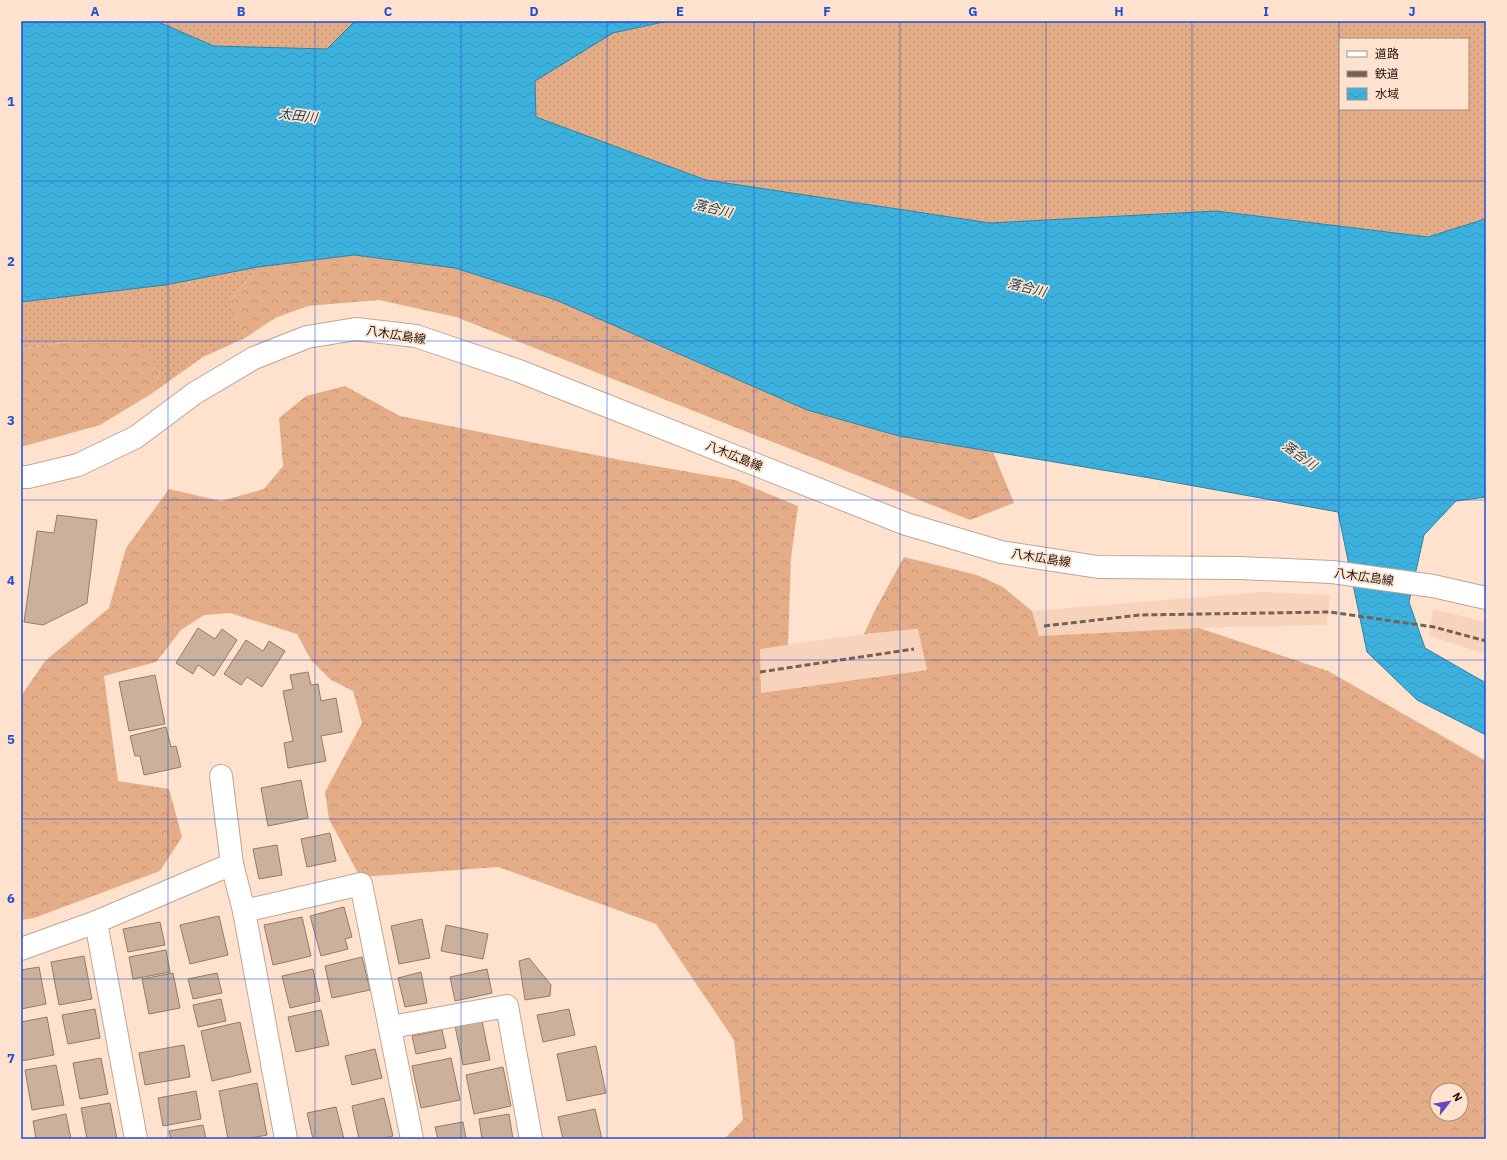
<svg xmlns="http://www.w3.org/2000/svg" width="1507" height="1160" font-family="'IBM Plex Sans','Noto Sans JP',sans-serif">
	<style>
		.built { fill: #f7d3bb }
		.grass { fill: url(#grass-dots); fill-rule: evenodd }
		.forest { fill: url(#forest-crowns); fill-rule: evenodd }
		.water { fill: url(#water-waves); stroke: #33819f }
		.building { fill: #cbb19c; stroke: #937b67 }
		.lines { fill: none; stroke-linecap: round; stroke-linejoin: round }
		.minor-casing { stroke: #c1a593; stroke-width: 24 }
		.major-casing { stroke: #c1a593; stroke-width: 24 }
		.minor { stroke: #fff; stroke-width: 22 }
		.major { stroke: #fff; stroke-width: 22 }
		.rail { stroke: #736256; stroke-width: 3; stroke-dasharray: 6 3; stroke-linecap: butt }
		.grid { fill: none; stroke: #1d4ed8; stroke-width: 1; stroke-opacity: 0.55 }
		.labels { text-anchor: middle; stroke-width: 3.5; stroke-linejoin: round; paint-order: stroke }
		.street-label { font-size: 12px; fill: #1c120b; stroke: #ffe2ce }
		.water-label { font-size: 13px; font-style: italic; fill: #164659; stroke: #ffe2ce }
		.neatline { fill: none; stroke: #1d4ed8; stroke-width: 1.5 }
		.grid-label { font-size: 13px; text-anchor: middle; font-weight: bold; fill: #1d4ed8 }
	</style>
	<defs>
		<pattern id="grass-dots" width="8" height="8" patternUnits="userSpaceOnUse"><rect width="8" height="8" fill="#e4ad87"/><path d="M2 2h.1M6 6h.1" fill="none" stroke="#c39473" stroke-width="1.8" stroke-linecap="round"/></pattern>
		<pattern id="forest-crowns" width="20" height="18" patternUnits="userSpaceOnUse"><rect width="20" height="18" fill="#e4ad87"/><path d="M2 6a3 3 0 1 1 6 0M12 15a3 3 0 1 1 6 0" fill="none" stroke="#c39473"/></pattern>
		<pattern id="water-waves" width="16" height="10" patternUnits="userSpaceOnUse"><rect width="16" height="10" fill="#3db1de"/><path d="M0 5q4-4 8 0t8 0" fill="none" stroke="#3597bd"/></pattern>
	</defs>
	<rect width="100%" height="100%" fill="#ffe2ce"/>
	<g class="built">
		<path d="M1261 592 1330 595 1327 625 1199 628 1039 636 1032 611Z"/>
		<path d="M1433 609 1486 622V654L1429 636Z"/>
		<path d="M919 629 927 670 761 693 760 648 864 634Z"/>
	</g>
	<g class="grass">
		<path d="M156 21H355L327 49 214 46Z"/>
		<path d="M668 21H1486V219L1428 237 1216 211 990 223 706 180 536 117 534 81 613 33ZM1340 39H1468V109H1340Z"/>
		<path d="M258 267 230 301 245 338 203 357 151 394 160 372 87 339 21 349V302L165 285Z"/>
	</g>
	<g class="forest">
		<path d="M355 255 455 268 556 300 807 410 899 436 993 452 1014 503 970 520 456 317 379 300 308 306 275 318 245 338 230 301 258 267Z"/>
		<path d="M87 339 142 343 160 372 151 394 100 425 21 447V349Z"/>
		<path d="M345 386 400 416 626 461 735 480 798 506 791 558 788 645 760 649 761 693 927 670 918 629 864 634 874 612 904 557 977 575 1003 587 1032 611 1039 636 1199 628 1328 671 1486 761V1139H724L743 1120 734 1040 656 924 498 867 360 877 329 819 325 792 362 723 353 691 331 680 311 660 297 634 230 613 204 615 181 630 156 662 104 676 118 781 169 789 182 837 160 871 34 918 21 920V696L45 661 109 608 126 548 169 489 221 501 264 489 283 466 279 418 306 396ZM1437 1090H1461V1114H1437Z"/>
	</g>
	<path class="water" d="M21 21H156L214 46 327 49 355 21H668L613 33 535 81 536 117 706 180 990 223 1216 211 1428 237 1485 219 1486 217V497L1456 501 1424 535 1409 602 1425 648 1486 683V735L1417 700 1367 652 1338 512 1150 478 899 436 807 410 556 300 455 268 354 255 258 267 165 285 21 302Z"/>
	<g class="building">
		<path d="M57 515 97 520 87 603 43 625 24 622 37 531 54 533Z"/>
		<path d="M198 628 215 639 222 629 237 640 214 676 198 665 193 674 176 663Z"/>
		<path d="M246 640 263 651 269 641 285 651 262 687 247 677 241 685 224 674Z"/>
		<path d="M308 672 311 685 318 684 321 701 336 698 342 732 321 736 326 761 288 768 284 743 293 741 283 691 293 689 290 675Z"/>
		<path d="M155 675 165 724 129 731 119 682Z"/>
		<path d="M166 727 171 747 176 746 181 767 144 775 140 756H135L130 736Z"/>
		<path d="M301 780 308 818 268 826 261 788Z"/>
		<path d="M330 833 336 861 307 867 301 839Z"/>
		<path d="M277 845 282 875 259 879 253 849Z"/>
		<path d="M344 907 352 937 345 939 348 949 321 956 310 916Z"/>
		<path d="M219 916 228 955 190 964 180 925Z"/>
		<path d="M302 917 311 956 273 965 264 925Z"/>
		<path d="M422 919 430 958 399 964 391 926Z"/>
		<path d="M160 922 165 945 128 952 123 929Z"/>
		<path d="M446 925 488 934 483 959 441 951Z"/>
		<path d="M166 950 170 972 133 979 129 957Z"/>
		<path d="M84 956 92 999 59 1005 51 962Z"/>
		<path d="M362 957 370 990 332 998 325 966Z"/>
		<path d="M529 958 551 985 550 996 525 1000 519 961Z"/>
		<path d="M39 967 46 1004 21 1009V970Z"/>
		<path d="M313 969 320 1001 290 1008 282 976Z"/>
		<path d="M487 969 492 993 455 1001 450 977Z"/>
		<path d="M421 972 427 1003 405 1007 398 978Z"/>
		<path d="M173 973 180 1008 149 1014 142 979Z"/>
		<path d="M217 973 222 993 193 999 188 979Z"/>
		<path d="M221 999 226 1021 198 1027 193 1005Z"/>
		<path d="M95 1009 100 1038 68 1044 62 1015Z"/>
		<path d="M569 1009 575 1035 543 1042 537 1015Z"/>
		<path d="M321 1010 329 1045 296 1052 288 1017Z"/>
		<path d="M47 1017 54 1055 21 1061V1022Z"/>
		<path d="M482 1021 490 1060 463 1065 455 1026Z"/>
		<path d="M240 1022 251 1072 212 1081 201 1031Z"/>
		<path d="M442 1030 446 1048 416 1054 412 1036Z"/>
		<path d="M184 1045 190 1077 145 1085 139 1053Z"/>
		<path d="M596 1046 606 1093 567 1101 557 1054Z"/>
		<path d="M375 1049 382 1078 352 1085 345 1056Z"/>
		<path d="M101 1058 108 1094 80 1099 73 1063Z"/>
		<path d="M451 1058 460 1100 421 1108 412 1066Z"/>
		<path d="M56 1065 64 1105 32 1110 25 1070Z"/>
		<path d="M503 1067 511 1106 474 1114 466 1075Z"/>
		<path d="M257 1083 267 1135 246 1139H228L219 1091Z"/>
		<path d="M196 1091 201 1119 163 1126 158 1098Z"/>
		<path d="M384 1098 393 1136 380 1139H359L352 1106Z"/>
		<path d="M110 1103 117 1139H87L81 1108Z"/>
		<path d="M336 1107 344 1139H313L307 1113Z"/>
		<path d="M595 1109 602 1139H563L558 1117Z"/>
		<path d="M66 1114 71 1139H36L33 1121Z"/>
		<path d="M509 1114 513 1139H482L479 1119Z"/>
		<path d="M463 1122 466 1139H438L435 1127Z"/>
		<path d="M203 1125 206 1139H171L169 1131Z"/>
	</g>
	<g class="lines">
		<defs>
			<g id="minor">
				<path d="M221 776 232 864"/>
				<path d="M244 911 361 884 412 1139"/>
				<path d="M96 922 136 1139"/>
				<path d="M21 949 96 922 232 864 244 911 286 1139"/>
				<path d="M391 1027 507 1006 531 1139"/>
			</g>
			<path id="major" d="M21 477H28L78 465 136 437 195 393 254 358 307 337 356 329 416 336 519 371 906 524 1001 552 1098 567 1239 568 1332 572 1433 586 1486 598"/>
		</defs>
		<use href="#minor" class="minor-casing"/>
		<use href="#major" class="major-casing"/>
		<use href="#minor" class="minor"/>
		<use href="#major" class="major"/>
		<g class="rail">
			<path d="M1044 626 1140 615 1330 612 1434 627 1486 641"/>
			<path d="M760 672 914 649"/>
		</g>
	</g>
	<path class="grid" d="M168 21V1139M315 21V1139M461 21V1139M607 21V1139M754 21V1139M900 21V1139M1046 21V1139M1192 21V1139M1339 21V1139M21 181H1486M21 341H1486M21 500H1486M21 660H1486M21 819H1486M21 979H1486"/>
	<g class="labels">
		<g class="street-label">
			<text transform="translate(396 335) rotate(9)" y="4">八木広島線</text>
			<text transform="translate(734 456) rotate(22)" y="4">八木広島線</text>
			<text transform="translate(1041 558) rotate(9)" y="4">八木広島線</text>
			<text transform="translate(1364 577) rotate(8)" y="4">八木広島線</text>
		</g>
		<g class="water-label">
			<text transform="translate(298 115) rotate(7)" y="5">太田川</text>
			<text transform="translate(713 208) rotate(14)" y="5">落合川</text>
			<text transform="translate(1027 287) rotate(14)" y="5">落合川</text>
			<text transform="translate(1300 455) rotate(36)" y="5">落合川</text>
		</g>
	</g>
	<rect width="1507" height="1160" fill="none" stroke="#ffe2ce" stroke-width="44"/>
	<rect x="1339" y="38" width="130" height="72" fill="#ffe2ce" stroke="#a48f80"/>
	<rect x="1347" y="51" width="20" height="6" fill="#ffffff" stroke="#a48f80"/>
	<text x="1375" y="58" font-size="12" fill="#1c120b">道路</text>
	<rect x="1347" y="71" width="20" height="6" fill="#736256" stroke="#a48f80"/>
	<text x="1375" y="78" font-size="12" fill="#1c120b">鉄道</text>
	<rect x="1347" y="88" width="20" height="12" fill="url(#water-waves)" stroke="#a48f80"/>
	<text x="1375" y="98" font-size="12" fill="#1c120b">水域</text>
	<g transform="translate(1449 1102) rotate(59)"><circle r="19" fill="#ffe2ce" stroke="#a48f80"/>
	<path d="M0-3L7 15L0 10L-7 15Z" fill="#6546bf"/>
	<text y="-6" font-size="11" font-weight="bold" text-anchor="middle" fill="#1c120b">N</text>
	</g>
	<rect x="22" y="22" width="1463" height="1116" class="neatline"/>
	<g class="grid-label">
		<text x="95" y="16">A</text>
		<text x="241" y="16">B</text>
		<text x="388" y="16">C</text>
		<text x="534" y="16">D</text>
		<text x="680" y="16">E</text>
		<text x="827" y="16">F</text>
		<text x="973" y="16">G</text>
		<text x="1119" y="16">H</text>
		<text x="1266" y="16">I</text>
		<text x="1412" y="16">J</text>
		<text x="11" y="106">1</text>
		<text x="11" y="266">2</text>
		<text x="11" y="425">3</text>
		<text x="11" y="585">4</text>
		<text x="11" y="744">5</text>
		<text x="11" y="903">6</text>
		<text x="11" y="1063">7</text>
	</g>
</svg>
